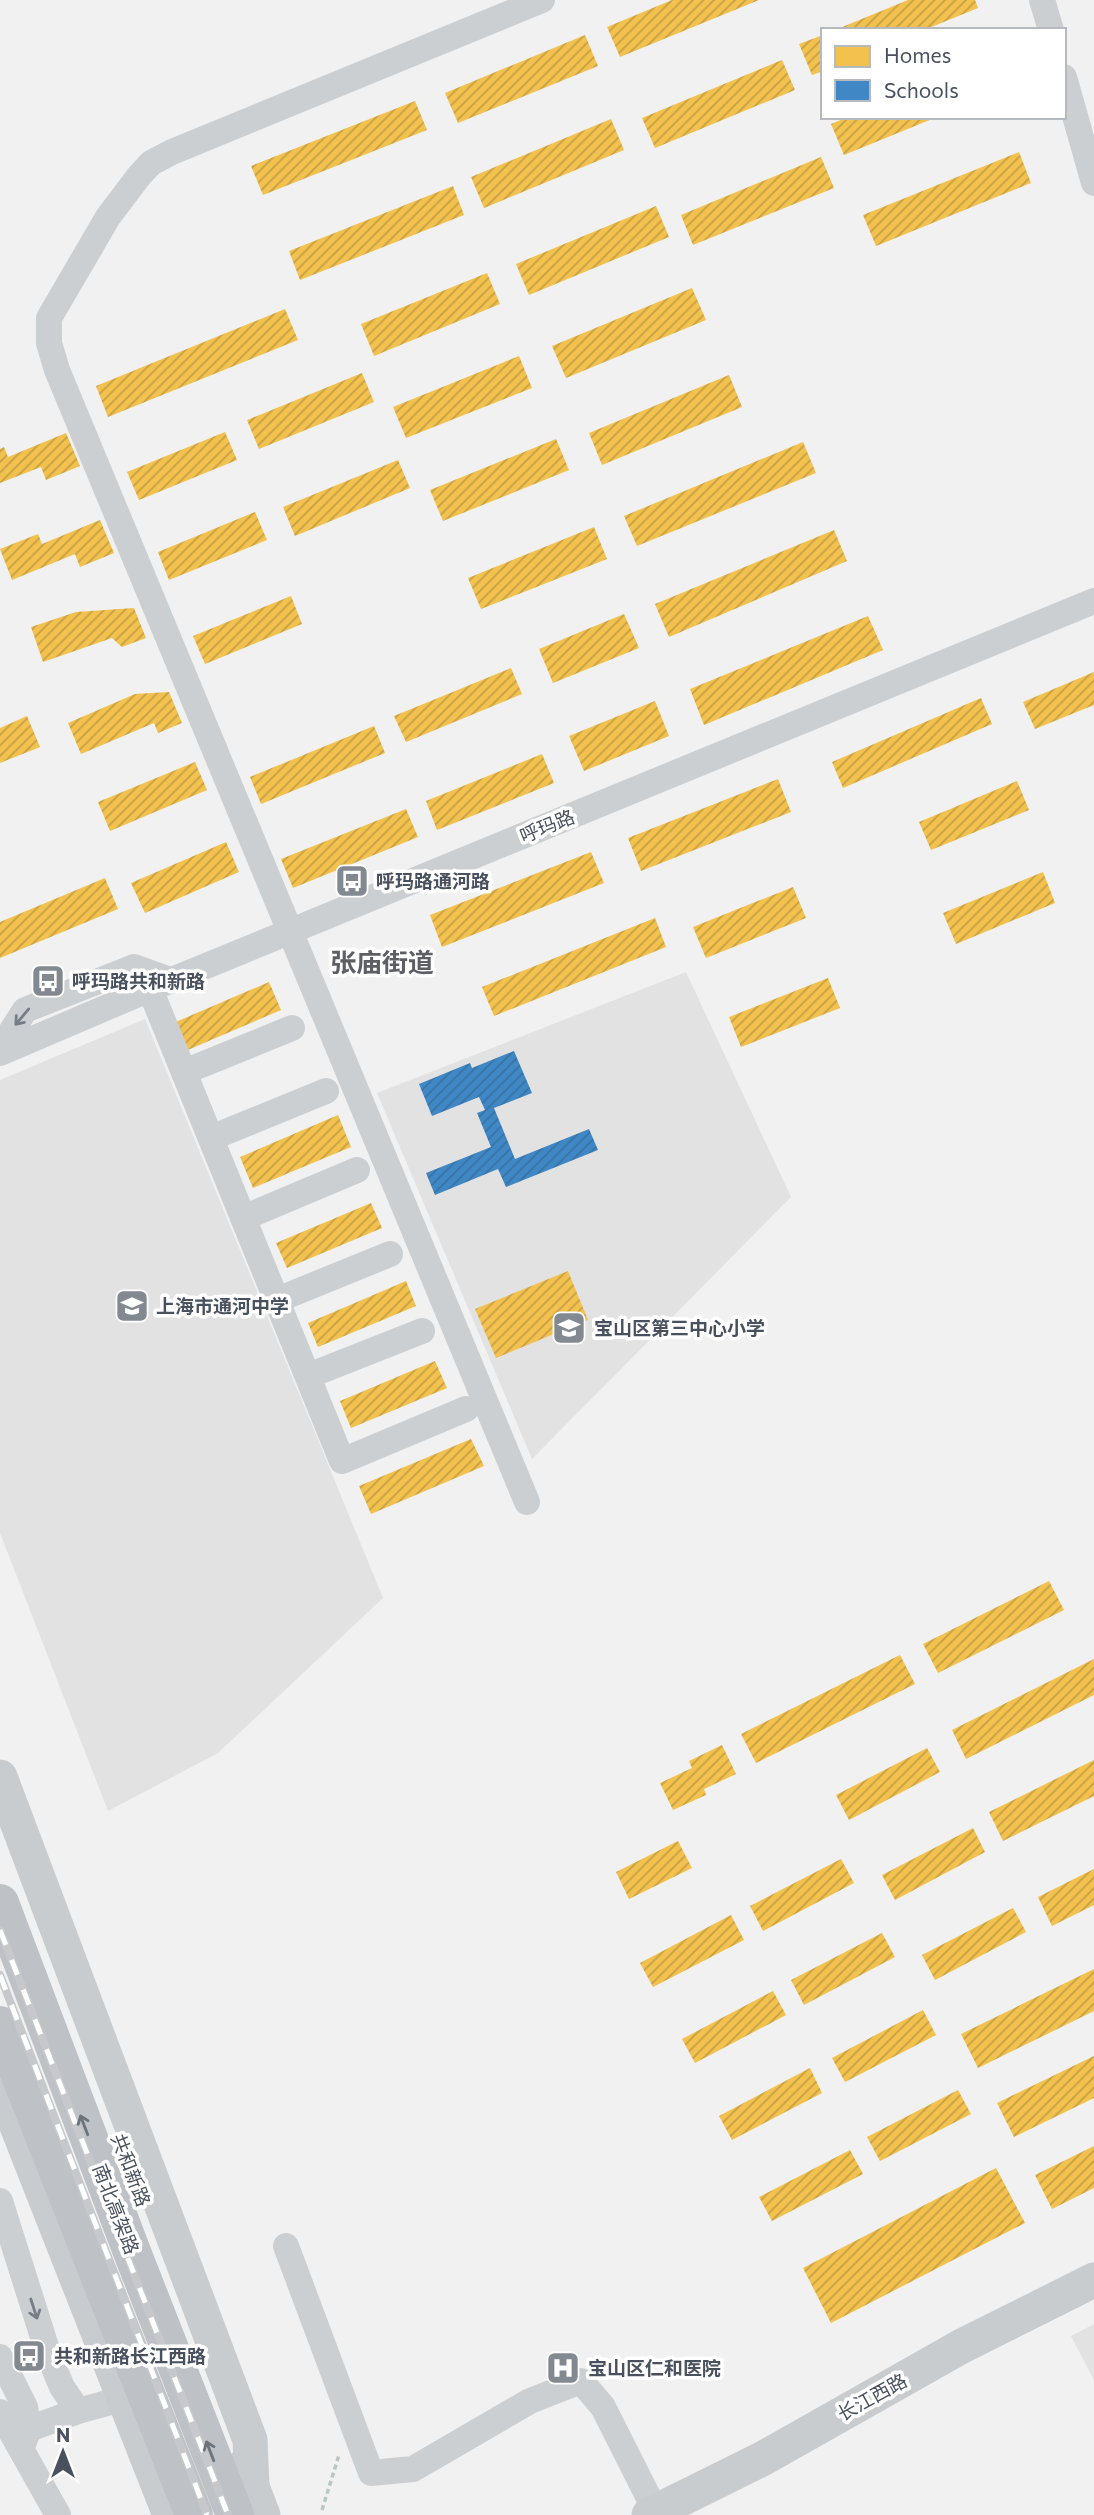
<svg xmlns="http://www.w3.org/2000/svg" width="1094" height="2515" font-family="Commissioner,'Noto Sans SC',sans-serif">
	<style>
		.education { fill: #e3e2e3 }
		.homes { fill: url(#homes-hatch) }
		.schools { fill: url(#schools-hatch) }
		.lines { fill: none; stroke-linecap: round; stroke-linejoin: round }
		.path { stroke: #bac6c3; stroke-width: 3.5; stroke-dasharray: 5 3.5; stroke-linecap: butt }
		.minor { stroke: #cccfd2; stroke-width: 26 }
		.major { stroke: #c9cccf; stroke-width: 35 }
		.highway { stroke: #bec1c6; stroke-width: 38 }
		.rail-casing { stroke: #c6c8cb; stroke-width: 8 }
		.rail { stroke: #fff; stroke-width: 5; stroke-dasharray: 16; stroke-linecap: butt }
		.oneway { stroke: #767d86 }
		.oneway2 { stroke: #6b737c }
		.labels { text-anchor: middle; stroke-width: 7; stroke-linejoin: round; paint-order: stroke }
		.street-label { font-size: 19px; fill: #48515d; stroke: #fff }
		.poi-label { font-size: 19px; font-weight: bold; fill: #48515d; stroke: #fff; text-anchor: start }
		.district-label { font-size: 26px; font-weight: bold; fill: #5d5f65; stroke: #fff }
	</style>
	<defs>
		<pattern id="homes-hatch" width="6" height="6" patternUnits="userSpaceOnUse" patternTransform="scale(1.75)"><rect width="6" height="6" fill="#f2c14e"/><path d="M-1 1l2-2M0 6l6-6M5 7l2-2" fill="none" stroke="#c69f44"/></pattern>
		<pattern id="schools-hatch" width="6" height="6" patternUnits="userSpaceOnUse" patternTransform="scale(1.75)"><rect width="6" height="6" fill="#3f88c5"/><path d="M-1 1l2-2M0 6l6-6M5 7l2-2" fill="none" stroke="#3772a3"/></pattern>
	</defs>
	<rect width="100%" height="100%" fill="#f1f1f1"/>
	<g class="education">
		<path d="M686 972 791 1197 532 1459 377 1093Z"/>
		<path d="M145 1019 383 1598 218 1753 108 1811 0 1533V1080Z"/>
		<path d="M1094 2324V2380L1071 2336Z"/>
	</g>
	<g class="homes">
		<path d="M672 0H759L620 57 607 27Z"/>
		<path d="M908 0H975L978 8 924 30H835Z"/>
		<path d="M585 35 598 66 458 123 445 93Z"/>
		<path d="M823 35V71L812 75 799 44Z"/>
		<path d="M782 60 795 90 655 148 642 118Z"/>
		<path d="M415 101 427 130 263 195 251 166Z"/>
		<path d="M848 117H937L844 155 831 124Z"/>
		<path d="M611 119 624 150 484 208 471 177Z"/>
		<path d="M1019 152 1031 183 876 246 863 215Z"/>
		<path d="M821 157 834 188 693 245 681 215Z"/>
		<path d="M453 186 464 215 300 280 289 251Z"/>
		<path d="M656 206 669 237 529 295 516 264Z"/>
		<path d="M487 273 500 304 374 356 361 324Z"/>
		<path d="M692 288 706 320 566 378 552 346Z"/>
		<path d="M285 309 298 340 108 417 96 386Z"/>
		<path d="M519 356 532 388 406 438 393 407Z"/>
		<path d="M362 373 374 402 259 449 247 420Z"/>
		<path d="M729 375 742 407 602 465 589 433Z"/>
		<path d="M225 432 237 460 139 500 127 472Z"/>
		<path d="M66 433 80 466 46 480 41 467 0 483V449L4 447 8 457Z"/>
		<path d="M556 439 569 470 443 521 430 490Z"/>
		<path d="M803 442 816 473 637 546 624 516Z"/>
		<path d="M398 460 410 488 295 536 283 507Z"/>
		<path d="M255 512 267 540 169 580 158 552Z"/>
		<path d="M100 520 114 553 80 567 75 554 12 580 0 549 38 534 42 544Z"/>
		<path d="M594 527 607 559 481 609 468 578Z"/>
		<path d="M834 530 847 561 669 637 655 604Z"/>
		<path d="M291 596 302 624 205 664 193 636Z"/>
		<path d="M134 608 146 638 122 647 112 638 43 662 31 627 76 612Z"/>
		<path d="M624 614 639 648 553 683 539 649Z"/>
		<path d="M868 616 883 650 704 725 690 689Z"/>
		<path d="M511 668 522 694 406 742 394 716Z"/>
		<path d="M1094 672V705L1035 729 1023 702Z"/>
		<path d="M169 692 182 723 158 733 154 723 81 754 68 723 135 694Z"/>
		<path d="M981 698 992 724 843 788 832 762Z"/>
		<path d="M655 701 669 736 584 771 569 736Z"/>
		<path d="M27 716 40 747 0 763V728Z"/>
		<path d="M374 726 385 753 261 804 250 777Z"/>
		<path d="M542 754 554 783 437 830 426 801Z"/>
		<path d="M195 762 207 790 110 831 98 802Z"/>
		<path d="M778 779 791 812 641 871 628 838Z"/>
		<path d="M1017 781 1029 810 931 850 919 822Z"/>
		<path d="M406 809 418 837 293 888 281 859Z"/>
		<path d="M226 842 239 872 145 913 131 883Z"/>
		<path d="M591 852 604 883 442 947 430 915Z"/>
		<path d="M1043 872 1055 903 956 944 943 913Z"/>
		<path d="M105 878 118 909 0 958V922Z"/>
		<path d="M793 887 806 918 706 958 693 927Z"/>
		<path d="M655 918 666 947 494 1016 482 987Z"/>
		<path d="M828 978 840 1008 741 1047 729 1017Z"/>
		<path d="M269 982 281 1010 183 1052 171 1024Z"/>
		<path d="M338 1115 351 1147 253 1188 240 1157Z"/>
		<path d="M371 1203 382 1228 287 1268 276 1243Z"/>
		<path d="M568 1271 588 1320 496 1358 475 1309Z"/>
		<path d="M406 1281 416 1306 318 1347 308 1323Z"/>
		<path d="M435 1361 447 1388 351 1428 340 1401Z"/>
		<path d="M471 1439 484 1466 371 1514 359 1486Z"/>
		<path d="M1049 1581 1064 1610 938 1673 923 1644Z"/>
		<path d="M900 1655 915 1684 756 1763 741 1734Z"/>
		<path d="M1094 1659V1695L966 1759 952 1730Z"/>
		<path d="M722 1745 736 1774 704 1789 706 1795 673 1810 660 1783 692 1768 689 1761Z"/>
		<path d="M927 1748 940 1772 849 1820 836 1795Z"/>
		<path d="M1094 1760V1796L1003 1841 989 1812Z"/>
		<path d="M973 1828 985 1852 895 1900 882 1875Z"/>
		<path d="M678 1841 692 1868 629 1899 616 1872Z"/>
		<path d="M841 1859 854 1883 763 1931 750 1906Z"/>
		<path d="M1094 1869V1905L1052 1926 1038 1897Z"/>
		<path d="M1013 1908 1026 1932 935 1980 922 1955Z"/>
		<path d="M731 1915 744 1940 653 1987 640 1963Z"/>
		<path d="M882 1933 895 1957 804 2005 791 1980Z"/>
		<path d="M1094 1969V2011L978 2068 961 2034Z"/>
		<path d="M773 1991 786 2015 695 2063 682 2039Z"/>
		<path d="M923 2010 936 2035 845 2082 832 2058Z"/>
		<path d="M1094 2056V2098L1014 2137 997 2103Z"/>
		<path d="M810 2068 822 2093 732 2140 719 2116Z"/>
		<path d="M958 2090 971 2114 880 2161 867 2137Z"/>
		<path d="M1094 2146V2188L1052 2209 1035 2175Z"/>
		<path d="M850 2150 863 2174 772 2221 759 2197Z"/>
		<path d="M996 2168 1025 2223 831 2323 803 2268Z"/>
	</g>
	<path class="schools" d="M514 1051 532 1093 494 1108 515 1159 589 1129 598 1150 506 1187 498 1169 435 1195 426 1173 491 1147 477 1113 485 1110 479 1097 432 1116 419 1084 470 1063 472 1068Z"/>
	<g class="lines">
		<path class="path" d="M322 2510 339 2455"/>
		<g class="minor">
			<path d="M1042 0 1051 30"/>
			<path d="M1064 77 1094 183"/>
			<path d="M150 989 342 1461 466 1409"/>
			<path d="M0 1049 25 1010 134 967 170 980"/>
			<path d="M0 1053 150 989 1094 601"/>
			<path d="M184 1072 292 1028"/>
			<path d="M211 1138 326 1091"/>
			<path d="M243 1218 357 1170"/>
			<path d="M277 1300 390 1254"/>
			<path d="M308 1376 422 1331"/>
			<path d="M527 1502 57 370 49 343V318L108 217 139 176 151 163 172 152 542 0"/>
			<path d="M0 2201 49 2356 62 2387 78 2411 107 2403"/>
			<path d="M286 2246 371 2473 413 2469 530 2401 581 2381 603 2407 656 2512"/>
			<path d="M0 2357 25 2407 29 2429 21 2449"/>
			<path d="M0 2412 58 2515"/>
			<path d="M29 2429 78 2411"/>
		</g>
		<g class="major">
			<path d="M0 1777 250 2440 252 2487"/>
			<path d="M0 2083 170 2515"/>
			<path d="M244 2466 263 2515"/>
			<path d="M649 2515 762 2459 962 2346 1094 2280"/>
		</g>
		<g class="highway">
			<path d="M0 1903 132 2252 235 2515"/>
			<path d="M0 2025 194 2515"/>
		</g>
		<defs>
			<g id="rail">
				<path d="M0 1930 228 2515"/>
				<path d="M0 1975 207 2515"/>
			</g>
		</defs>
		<use href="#rail" class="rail-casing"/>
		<use href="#rail" class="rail"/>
	</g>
	<defs><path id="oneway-shaft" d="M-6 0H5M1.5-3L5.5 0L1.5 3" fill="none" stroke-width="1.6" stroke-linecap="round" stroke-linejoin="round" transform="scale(1.75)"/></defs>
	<g class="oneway">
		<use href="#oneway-shaft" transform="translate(22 1017) rotate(130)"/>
		<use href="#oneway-shaft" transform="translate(34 2309) rotate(72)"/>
	</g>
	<g class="oneway2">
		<use href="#oneway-shaft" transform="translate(84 2125) rotate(-111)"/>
		<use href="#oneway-shaft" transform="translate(210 2451) rotate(-111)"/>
	</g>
	<defs>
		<symbol id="bus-square" viewBox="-11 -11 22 22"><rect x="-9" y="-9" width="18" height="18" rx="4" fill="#838991" stroke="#fff"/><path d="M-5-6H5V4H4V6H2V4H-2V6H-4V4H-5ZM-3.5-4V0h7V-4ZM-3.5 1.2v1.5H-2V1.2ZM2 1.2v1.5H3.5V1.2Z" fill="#fff"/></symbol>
		<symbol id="school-square" viewBox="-11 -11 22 22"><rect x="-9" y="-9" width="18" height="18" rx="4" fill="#838991" stroke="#fff"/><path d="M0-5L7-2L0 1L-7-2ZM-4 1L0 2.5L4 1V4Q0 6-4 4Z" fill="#fff"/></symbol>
		<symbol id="hospital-square" viewBox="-11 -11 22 22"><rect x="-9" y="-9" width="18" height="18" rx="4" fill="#838991" stroke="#fff"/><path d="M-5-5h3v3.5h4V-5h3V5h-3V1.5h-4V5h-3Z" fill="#fff"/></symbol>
	</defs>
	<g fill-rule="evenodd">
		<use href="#bus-square" x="333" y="862" width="38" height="38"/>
		<use href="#bus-square" x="29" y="962" width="38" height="38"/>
		<use href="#school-square" x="113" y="1287" width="38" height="38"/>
		<use href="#school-square" x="550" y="1309" width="38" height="38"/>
		<use href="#bus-square" x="10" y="2337" width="38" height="38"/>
		<use href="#hospital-square" x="544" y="2349" width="38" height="38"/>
	</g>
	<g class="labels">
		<g class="street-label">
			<text transform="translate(547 826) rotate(-22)" y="7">呼玛路</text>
			<text transform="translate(131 2170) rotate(69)" y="7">共和新路</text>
			<text transform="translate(116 2209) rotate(69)" y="7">南北高架路</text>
			<text transform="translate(872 2397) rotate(-29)" y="7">长江西路</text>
		</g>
		<g class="poi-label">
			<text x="376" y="888">呼玛路通河路</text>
			<text x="72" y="988">呼玛路共和新路</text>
			<text x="156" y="1313">上海市通河中学</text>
			<text x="594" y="1335">宝山区第三中心小学</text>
			<text x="54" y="2363">共和新路长江西路</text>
			<text x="588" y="2375">宝山区仁和医院</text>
		</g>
		<g class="district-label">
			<text x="382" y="972">张庙街道</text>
		</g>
	</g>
	<rect x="821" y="28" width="245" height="91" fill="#ffffff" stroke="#b6b9be" stroke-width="2"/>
	<rect x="835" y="46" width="35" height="21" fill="#f2c14e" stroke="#b6b9be" stroke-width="2"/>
	<text x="884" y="63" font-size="21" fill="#48515d">Homes</text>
	<rect x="835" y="80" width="35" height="21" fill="#3f88c5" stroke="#b6b9be" stroke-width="2"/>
	<text x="884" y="98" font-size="21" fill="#48515d">Schools</text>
	<g transform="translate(63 2452)" stroke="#ffffff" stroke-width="5" paint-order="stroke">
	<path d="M0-5L12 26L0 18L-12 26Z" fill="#48515d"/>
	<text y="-10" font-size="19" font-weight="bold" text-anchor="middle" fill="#48515d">N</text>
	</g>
</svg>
